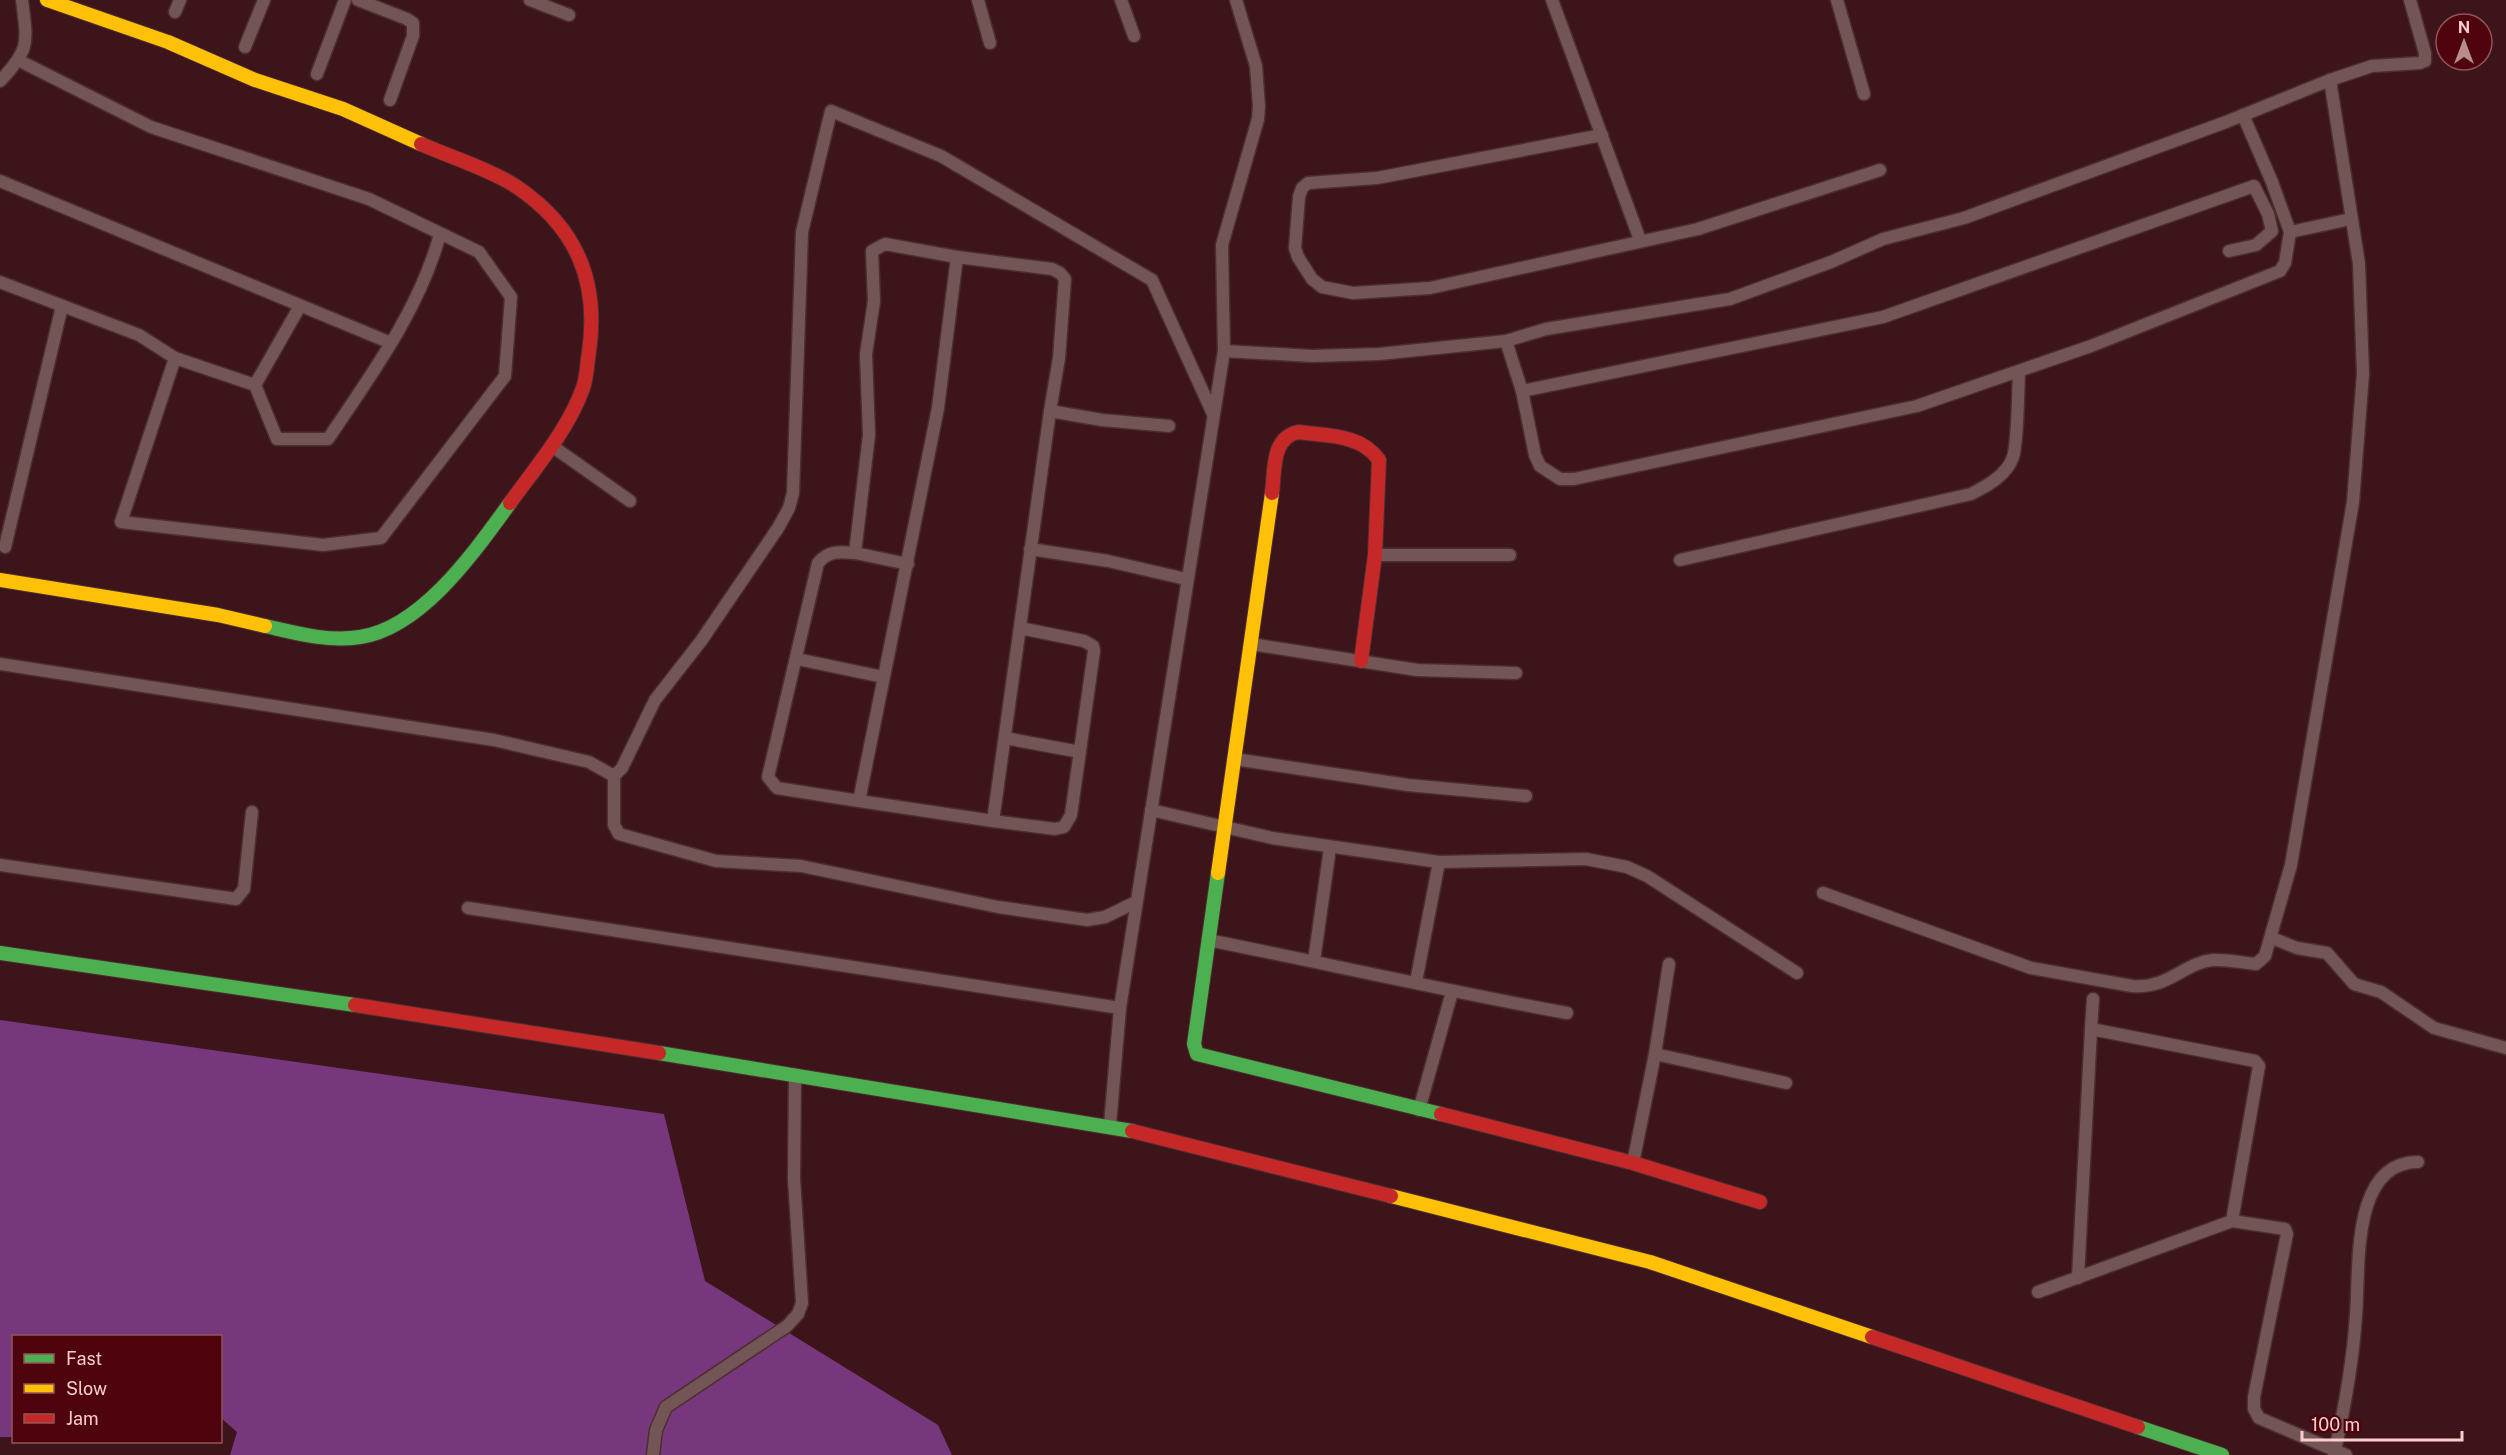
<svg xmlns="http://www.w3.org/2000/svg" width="2506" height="1455" font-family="'Public Sans',sans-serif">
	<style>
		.forest { fill: #77377c }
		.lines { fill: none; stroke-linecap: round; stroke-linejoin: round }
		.street-casing { stroke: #4b2e30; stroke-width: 15 }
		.fast-casing { stroke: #4b2e30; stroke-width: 16 }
		.slow-casing { stroke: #4b2e30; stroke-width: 16 }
		.jam-casing { stroke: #4b2e30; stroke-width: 16 }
		.street { stroke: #745556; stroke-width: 12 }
		.fast { stroke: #4caf50; stroke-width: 14 }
		.slow { stroke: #ffc107; stroke-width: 14 }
		.jam { stroke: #c62828; stroke-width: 14 }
	</style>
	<rect width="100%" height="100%" fill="#3d141a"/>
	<path class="forest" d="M0 1020 664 1114 705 1281 938 1425 952 1455H230L237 1432 221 1418 220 1336H14L13 1437H0Z"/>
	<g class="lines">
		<defs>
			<g id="street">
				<path d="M358 0 407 19 413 23V36L390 100"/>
				<path d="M530 0 569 15"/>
				<path d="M978 0 990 43"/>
				<path d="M1121 0 1134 36"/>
				<path d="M1552 0 1640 240"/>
				<path d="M1837 0 1864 94"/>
				<path d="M175 12 180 0"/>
				<path d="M245 47 264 0"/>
				<path d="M20 61 151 127 369 199 479 252 511 297 505 376 381 538 323 545 121 522 175 358"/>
				<path d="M317 74 345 0"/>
				<path d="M0 81C31 49 27 42 22 0"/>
				<path d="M1602 135 1377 178 1308 183 1302 188 1299 197 1295 248 1298 257 1312 279 1322 287 1353 293 1430 288 1698 229 1880 170"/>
				<path d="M0 181 391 343"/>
				<path d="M2290 232 2351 219"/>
				<path d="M0 282 139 335 175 358 255 385 277 439H328C371 375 420 309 440 234"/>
				<path d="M1506 341 1522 391 1535 455 1540 466 1560 479H1574L1917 406 2091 346 2280 271 2285 263 2290 232 2272 182 2243 115"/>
				<path d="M1224 351 1312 356 1379 354 1506 341 1546 329 1730 299 1831 262 1883 239 1964 218 2226 122 2330 80 2372 66 2420 63 2425 61V53L2410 0"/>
				<path d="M255 385 300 306"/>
				<path d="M1522 391 1883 317 2254 186 2268 214 2272 231 2256 245 2229 251"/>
				<path d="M552 446 630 501"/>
				<path d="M5 547 62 306"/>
				<path d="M1030 549 1108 561 1186 579"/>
				<path d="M855 553C839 552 829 550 818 563L768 777 777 788 859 801"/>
				<path d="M1375 555H1510"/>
				<path d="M1680 560 1971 494C1987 486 2007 475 2013 457 2018 441 2018 391 2019 371"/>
				<path d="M908 564 855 553 869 435 866 354 874 301 872 251 885 244 957 257"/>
				<path d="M1020 628 1084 641 1093 646 1094 651 1071 815 1064 827 1055 829 993 821 1050 411 1102 420 1169 426"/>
				<path d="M1251 644 1417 670 1516 673"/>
				<path d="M797 659 883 677"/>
				<path d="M0 664 494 740 589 762 614 776V825L619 834 716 861 801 866 998 907 1087 920 1105 917 1136 902"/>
				<path d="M1005 738 1080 752"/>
				<path d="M1234 759 1408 785 1526 796"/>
				<path d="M614 776 622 768 655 700 701 641 778 528 789 508 793 493 802 232 831 111 941 156 1152 280 1213 414"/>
				<path d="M1151 810 1272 838 1439 862 1586 859 1627 867 1647 876 1797 973"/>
				<path d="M993 821 859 801 938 408 957 257 1052 269 1060 273 1065 279 1059 358 1050 411"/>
				<path d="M0 865 236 899 244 889 252 812"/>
				<path d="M1823 893 2031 968 2132 986C2169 989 2185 962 2213 960 2227 959 2243 963 2256 964L2265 956 2291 865 2353 502 2363 374 2359 264 2330 80"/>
				<path d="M468 908 1120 1008"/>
				<path d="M2272 938 2297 948 2327 953 2354 984 2381 992 2434 1028 2506 1048"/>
				<path d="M1208 940C1328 964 1447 991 1567 1013"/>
				<path d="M1314 961 1330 848"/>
				<path d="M1416 982 1439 862"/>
				<path d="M2091 1029 2093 999"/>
				<path d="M1655 1054 1786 1083"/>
				<path d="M1419 1110 1452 992"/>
				<path d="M1110 1125 1120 1008 1224 351 1222 245 1258 119 1259 106 1256 66 1236 0"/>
				<path d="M1633 1163 1655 1054 1669 964"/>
				<path d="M2078 1278 2091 1029 2255 1061 2259 1066 2232 1221"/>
				<path d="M2038 1292 2232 1221 2285 1229 2287 1234 2254 1397V1409L2259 1418 2346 1455"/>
				<path d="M653 1455 656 1430 666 1407 787 1326 798 1314 802 1303 794 1179 795 1076"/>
				<path d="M2334 1455C2344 1411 2353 1360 2356 1315 2360 1270 2350 1162 2418 1162"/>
			</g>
			<g id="fast">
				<path d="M265 626C296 633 327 642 360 637 422 628 475 551 510 503"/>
				<path d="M1218 873 1194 1044 1197 1054 1441 1114"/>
				<path d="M0 953 355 1005"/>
				<path d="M659 1053 1132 1131"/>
				<path d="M2138 1427 2222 1455"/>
			</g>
			<g id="slow">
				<path d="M47 0 168 42 255 80 343 109 421 144"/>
				<path d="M0 580 218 615 265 626"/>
				<path d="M1218 873 1272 493"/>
				<path d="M1391 1196 1650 1262 1872 1337"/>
			</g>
			<g id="jam">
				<path d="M421 144C448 156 494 171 517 187 577 228 599 281 589 352 587 363 587 377 583 388 568 430 536 467 510 503"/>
				<path d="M1272 493C1275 471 1271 438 1298 432 1327 436 1361 434 1379 460L1375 555 1361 661"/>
				<path d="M355 1005 659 1053"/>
				<path d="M1441 1114 1633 1163 1760 1202"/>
				<path d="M1132 1131 1391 1196"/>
				<path d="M1872 1337 2138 1427"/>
			</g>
		</defs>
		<use href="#street" class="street-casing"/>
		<use href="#fast" class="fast-casing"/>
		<use href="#slow" class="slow-casing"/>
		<use href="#jam" class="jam-casing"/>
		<use href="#street" class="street"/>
		<use href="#fast" class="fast"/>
		<use href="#slow" class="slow"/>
		<use href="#jam" class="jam"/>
	</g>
	<rect x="12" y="1335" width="210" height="108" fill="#4e030d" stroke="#935459" stroke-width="1.5"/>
	<rect x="24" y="1354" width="30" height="9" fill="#4caf50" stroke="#935459" stroke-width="1.5"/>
	<text x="66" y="1365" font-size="18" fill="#fbcdcb">Fast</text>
	<rect x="24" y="1384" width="30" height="9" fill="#ffc107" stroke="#935459" stroke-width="1.5"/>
	<text x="66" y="1395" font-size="18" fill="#fbcdcb">Slow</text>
	<rect x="24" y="1414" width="30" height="9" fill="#c62828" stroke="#935459" stroke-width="1.5"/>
	<text x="66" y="1425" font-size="18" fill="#fbcdcb">Jam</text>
	<g transform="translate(2464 42)"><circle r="28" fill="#4e030d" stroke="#935459" stroke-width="1.5"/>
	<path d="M0-4.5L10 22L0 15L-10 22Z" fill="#b88c8d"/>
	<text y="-9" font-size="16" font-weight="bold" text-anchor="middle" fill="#fbcdcb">N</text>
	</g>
	<path d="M2302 1431v9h160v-9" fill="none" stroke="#fbcdcb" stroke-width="3"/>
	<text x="2311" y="1431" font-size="18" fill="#fbcdcb" stroke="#4e030d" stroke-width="4.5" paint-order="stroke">100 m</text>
</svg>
